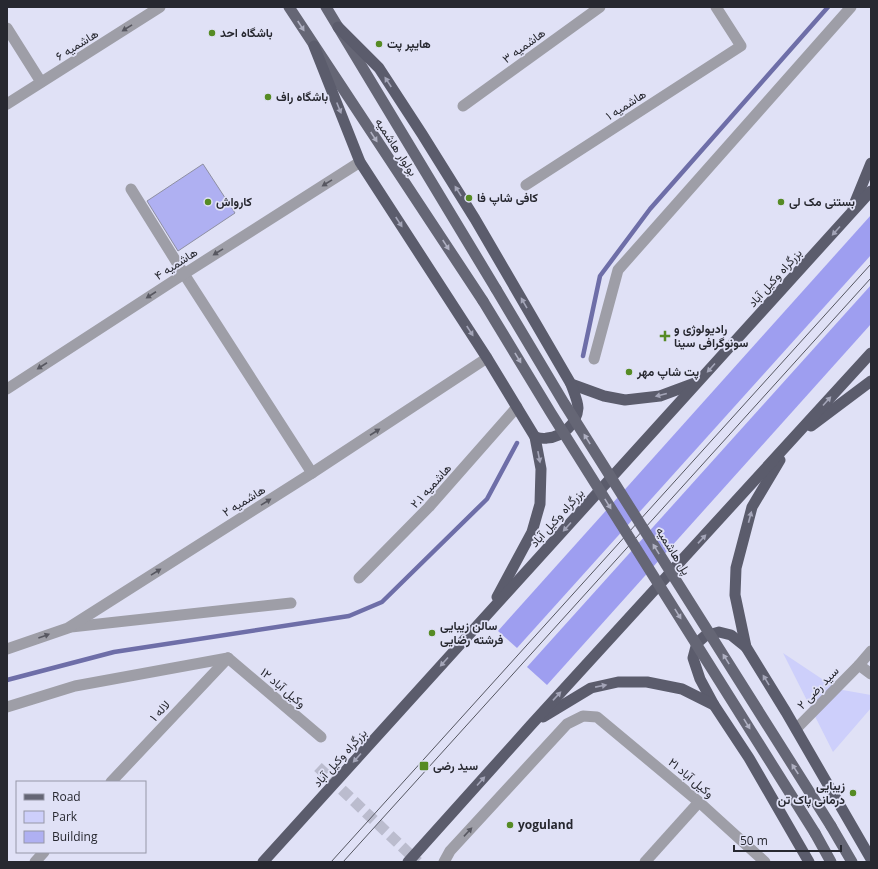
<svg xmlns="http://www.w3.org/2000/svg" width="878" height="869" font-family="'Open Sans',Vazirmatn,sans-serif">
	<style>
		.green { fill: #cdcffb }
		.forest { fill: #9e9ef0 }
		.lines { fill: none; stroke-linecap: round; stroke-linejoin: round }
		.stream { stroke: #6e6ea8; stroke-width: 4.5 }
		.building { fill: #afb0f2; stroke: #8e8fa2 }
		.pedestrian-tunnel { stroke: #bbbcce; stroke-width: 11; stroke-dasharray: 11 5.5; stroke-linecap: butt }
		.pedestrian { stroke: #9e9ea7; stroke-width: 11 }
		.minor { stroke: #9e9ea7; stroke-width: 11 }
		.primary { stroke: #656675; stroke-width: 11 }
		.trunk { stroke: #5b5c6c; stroke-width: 11 }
		.tram { stroke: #555661; stroke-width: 1 }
		.primary-bridge { stroke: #656675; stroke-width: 11 }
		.oneway { fill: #afb0c2 }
		.oneway2 { fill: #575760 }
		.oneway3 { fill: #a4a5b8 }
		.poi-dot { fill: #568b24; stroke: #e0e1f6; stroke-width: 1.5 }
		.labels { text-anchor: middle; stroke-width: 3.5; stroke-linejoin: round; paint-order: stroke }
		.poi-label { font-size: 12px; font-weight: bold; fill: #272830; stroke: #e0e1f6; text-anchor: start }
		.street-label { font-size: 12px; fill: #272830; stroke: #e0e1f6 }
	</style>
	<rect width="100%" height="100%" fill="#e0e1f6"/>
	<path class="green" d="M783 653 837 689 871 695V708L833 752Z"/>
	<g class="forest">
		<path d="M871 215V255L517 648 498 631Z"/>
		<path d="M871 285V324L547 685 527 667Z"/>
	</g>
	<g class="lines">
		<g class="stream">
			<path d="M583 356 600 276 650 209 828 7"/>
			<path d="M7 680 114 652 349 616 382 602 487 499 517 443"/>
		</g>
	</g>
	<path class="building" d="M203 164 235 213 178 251 147 201Z"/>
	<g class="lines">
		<path class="pedestrian-tunnel" d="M318 767 418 862"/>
		<path class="pedestrian" d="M796 729 859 665"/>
		<g class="minor">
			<path d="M7 28 41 82"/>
			<path d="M7 104 160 7"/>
			<path d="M463 106 600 7"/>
			<path d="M526 185 741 46 716 7"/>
			<path d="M131 189 184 274 312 473"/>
			<path d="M594 359 618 270 851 7"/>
			<path d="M7 389 184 274 360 162"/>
			<path d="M359 578 429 507 517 407"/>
			<path d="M71 627 291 603"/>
			<path d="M7 649 68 628 312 473 487 358"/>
			<path d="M871 651 859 665 871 674"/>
			<path d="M228 658 321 737"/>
			<path d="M7 707 75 686 228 658"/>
			<path d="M111 782 228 658"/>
			<path d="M35 862 44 852"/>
			<path d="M444 862 450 851 567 724 583 716 597 717 699 802 765 862"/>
			<path d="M645 862 699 802"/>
		</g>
		<g class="primary">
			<path d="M289 7 483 301"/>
			<path d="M326 7 496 289"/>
			<path d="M831 826 852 862"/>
			<path d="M815 833 831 862"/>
		</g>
		<g class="trunk">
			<path d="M338 27 379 68 422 134 475 219 571 384 604 396 625 400 660 396 695 383"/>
			<path d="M314 46 360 162 487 358 535 437 541 469 540 504 532 532 497 597"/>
			<path d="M853 207 871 163"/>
			<path d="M811 426 871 381"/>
			<path d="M535 437C539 438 544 439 547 438 563 437 577 423 578 408 578 401 573 390 571 384"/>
			<path d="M780 460 752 507 736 568 735 595 746 647 786 712 871 859"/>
			<path d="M714 705 700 679 693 658 697 643 705 636 719 632 731 635 746 647"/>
			<path d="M543 717 591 688 618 682H647L682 689 714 705 749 758 809 862"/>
			<path d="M263 862 871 191"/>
			<path d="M408 862 531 725 871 353"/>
		</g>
		<g class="tram">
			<path d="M331 862 871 264"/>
			<path d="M343 862 871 278"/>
		</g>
		<g class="primary-bridge">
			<path d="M496 289 564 403 831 826"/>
			<path d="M483 301 551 413 815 833"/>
		</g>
	</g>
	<defs><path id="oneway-solid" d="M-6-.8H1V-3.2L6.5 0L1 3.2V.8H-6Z"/></defs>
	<g class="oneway">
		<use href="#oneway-solid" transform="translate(301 26) rotate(57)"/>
		<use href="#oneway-solid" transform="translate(374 137) rotate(57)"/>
		<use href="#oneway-solid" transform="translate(446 245) rotate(57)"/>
		<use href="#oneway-solid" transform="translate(518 358) rotate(59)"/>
		<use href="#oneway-solid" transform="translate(587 439) rotate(-122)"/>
		<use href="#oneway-solid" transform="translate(608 504) rotate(58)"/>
		<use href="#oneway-solid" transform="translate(656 549) rotate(-122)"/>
		<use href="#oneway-solid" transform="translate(678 614) rotate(58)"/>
		<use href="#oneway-solid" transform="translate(726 659) rotate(-122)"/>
		<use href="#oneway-solid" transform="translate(747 724) rotate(58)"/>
		<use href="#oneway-solid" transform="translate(795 769) rotate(-123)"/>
	</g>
	<g class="oneway2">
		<use href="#oneway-solid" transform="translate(127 28) rotate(148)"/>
		<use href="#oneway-solid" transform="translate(327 183) rotate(148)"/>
		<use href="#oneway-solid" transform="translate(218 252) rotate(148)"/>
		<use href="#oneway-solid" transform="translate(151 295) rotate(147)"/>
		<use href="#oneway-solid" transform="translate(42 366) rotate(147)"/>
		<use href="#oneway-solid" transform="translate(375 432) rotate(-33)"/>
		<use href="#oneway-solid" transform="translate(266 502) rotate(-32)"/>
		<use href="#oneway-solid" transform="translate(156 572) rotate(-32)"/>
		<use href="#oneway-solid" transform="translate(44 636) rotate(-20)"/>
		<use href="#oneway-solid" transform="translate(468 832) rotate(-47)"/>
	</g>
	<g class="oneway3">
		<use href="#oneway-solid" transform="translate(388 82) rotate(-123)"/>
		<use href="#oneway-solid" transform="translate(339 108) rotate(68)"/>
		<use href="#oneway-solid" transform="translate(458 191) rotate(-122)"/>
		<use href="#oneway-solid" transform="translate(399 222) rotate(57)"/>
		<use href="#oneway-solid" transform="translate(836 231) rotate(132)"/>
		<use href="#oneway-solid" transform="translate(524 303) rotate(-120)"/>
		<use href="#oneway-solid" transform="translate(470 331) rotate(57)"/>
		<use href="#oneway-solid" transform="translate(711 368) rotate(132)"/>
		<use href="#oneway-solid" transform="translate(661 395) rotate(166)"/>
		<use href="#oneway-solid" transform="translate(827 401) rotate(-48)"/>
		<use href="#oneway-solid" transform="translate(539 457) rotate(79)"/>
		<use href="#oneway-solid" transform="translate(750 517) rotate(-75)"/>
		<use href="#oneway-solid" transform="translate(567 527) rotate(132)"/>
		<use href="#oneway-solid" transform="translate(702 539) rotate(-47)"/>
		<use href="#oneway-solid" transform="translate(444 662) rotate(132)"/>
		<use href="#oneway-solid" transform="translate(766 680) rotate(-121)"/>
		<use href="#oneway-solid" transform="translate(601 686) rotate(-11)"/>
		<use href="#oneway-solid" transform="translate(557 696) rotate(-47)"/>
		<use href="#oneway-solid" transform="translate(357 758) rotate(132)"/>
		<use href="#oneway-solid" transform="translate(481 781) rotate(-48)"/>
	</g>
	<g class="poi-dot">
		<circle cx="212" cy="33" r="4"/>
		<circle cx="379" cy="44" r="4"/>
		<circle cx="268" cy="97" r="4"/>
		<circle cx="469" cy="198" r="4"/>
		<circle cx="208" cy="202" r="4"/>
		<circle cx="781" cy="202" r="4"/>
		<path d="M663 330h4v4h4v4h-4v4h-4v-4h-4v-4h4z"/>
		<circle cx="629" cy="372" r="4"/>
		<circle cx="432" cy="633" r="4"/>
		<rect x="419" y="761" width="10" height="10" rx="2"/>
		<circle cx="853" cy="793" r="4"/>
		<circle cx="510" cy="825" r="4"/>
	</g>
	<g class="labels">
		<g class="poi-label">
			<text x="220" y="37">باشگاه احد</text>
			<text x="387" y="48">هایپر پت</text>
			<text x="276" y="101">باشگاه راف</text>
			<text x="477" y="202">کافی شاپ فا</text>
			<text x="216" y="206">کارواش</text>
			<text x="789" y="206">بستنی مک لی</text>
			<text x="674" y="333">رادیولوژی و<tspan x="674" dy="14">سونوگرافی سینا</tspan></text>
			<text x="637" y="376">پت شاپ مهر</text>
			<text x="440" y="630">سالن زیبایی<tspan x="440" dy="14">فرشته رضایی</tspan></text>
			<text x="433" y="770">سید رضی</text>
			<text x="845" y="790" text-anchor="end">زیبایی<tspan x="845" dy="14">درمانی پاک تن</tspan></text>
			<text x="518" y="829">yoguland</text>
		</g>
		<g class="street-label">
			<text transform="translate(77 45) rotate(-32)" y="4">هاشمیه ۶</text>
			<text transform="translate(524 46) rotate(-36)" y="4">هاشمیه ۳</text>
			<text transform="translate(626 105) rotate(-33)" y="4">هاشمیه ۱</text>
			<text transform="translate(396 147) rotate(57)" y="4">بولوار هاشمیه</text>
			<text transform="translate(176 264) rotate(-33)" y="4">هاشمیه ۴</text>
			<text transform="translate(775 278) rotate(-48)" y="4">بزرگراه وکیل آباد</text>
			<text transform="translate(431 486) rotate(-48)" y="4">هاشمیه ۲.۱</text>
			<text transform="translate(244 501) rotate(-32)" y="4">هاشمیه ۲</text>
			<text transform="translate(557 518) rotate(-48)" y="4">بزرگراه وکیل آباد</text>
			<text transform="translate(673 551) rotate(58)" y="4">پل هاشمیه</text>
			<text transform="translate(283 688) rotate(40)" y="4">۱۲ وکیل آباد</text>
			<text transform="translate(818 688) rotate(-46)" y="4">سید رضی ۲</text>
			<text transform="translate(160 711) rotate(-47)" y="4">لاله ۱</text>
			<text transform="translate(340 758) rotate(-48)" y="4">بزرگراه وکیل آباد</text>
			<text transform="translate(691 778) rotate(40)" y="4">۲۱ وکیل آباد</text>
		</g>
	</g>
	<rect width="878" height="869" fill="none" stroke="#272830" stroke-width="16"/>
	<rect x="16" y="781" width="130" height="72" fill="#e0e1f6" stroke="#9697a7"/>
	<rect x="24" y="794" width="20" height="6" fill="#656675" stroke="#9697a7"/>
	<text x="52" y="801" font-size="12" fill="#272830">Road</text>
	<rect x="24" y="811" width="20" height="12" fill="#cdcffb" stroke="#9697a7"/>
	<text x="52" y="821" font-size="12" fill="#272830">Park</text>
	<rect x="24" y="831" width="20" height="12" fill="#afb0f2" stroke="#9697a7"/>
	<text x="52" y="841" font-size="12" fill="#272830">Building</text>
	<path d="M734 845v6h107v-6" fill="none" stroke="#272830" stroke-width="2"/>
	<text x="740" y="845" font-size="12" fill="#272830" stroke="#e0e1f6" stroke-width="3" paint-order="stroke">50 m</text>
</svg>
